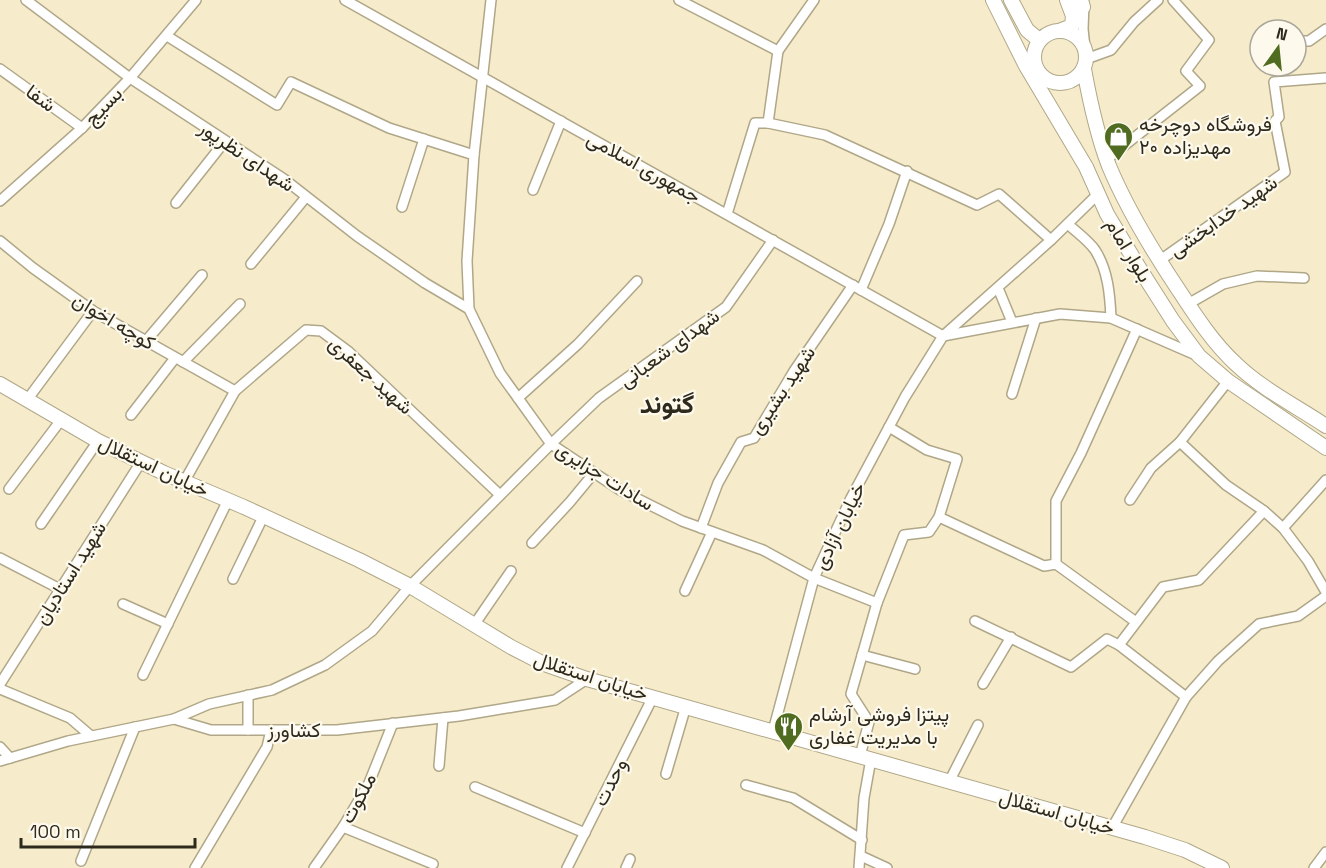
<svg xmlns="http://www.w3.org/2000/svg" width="1326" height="868" font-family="'Space Grotesk',Vazirmatn,sans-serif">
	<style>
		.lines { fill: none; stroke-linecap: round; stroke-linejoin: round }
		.street-casing { stroke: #b0a788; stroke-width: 12 }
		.secondary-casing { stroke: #b0a788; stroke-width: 16 }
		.street { stroke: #fff; stroke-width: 9 }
		.secondary { stroke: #fff; stroke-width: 14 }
		.labels { text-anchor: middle; stroke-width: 4.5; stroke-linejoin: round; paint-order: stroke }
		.street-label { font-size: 20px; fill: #2d291d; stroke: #fdf9ec }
		.poi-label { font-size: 20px; fill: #2d291d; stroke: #fdf9ec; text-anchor: start }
		.district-label { font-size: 26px; font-weight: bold; fill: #2d291d; stroke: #fdf9ec }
	</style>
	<rect width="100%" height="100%" fill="#f6eccb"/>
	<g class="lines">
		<defs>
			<g id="street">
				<path d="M26 0 130 78 284 179 357 236 425 283 469 309"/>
				<path d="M345 0 943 336 1060 314 1111 318 1196 355"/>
				<path d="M491 0 474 155 467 261 469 309 500 373 551 444 620 490 682 521 763 550 814 578 877 603 904 535 929 532 939 517 957 459 927 450 889 427"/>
				<path d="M679 0 778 51"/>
				<path d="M1084 3 1083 29 1085 48"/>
				<path d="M167 36 277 105 291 82 389 128 474 155"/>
				<path d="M1296 41H1309L1326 29"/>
				<path d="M1086 59 1111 50 1134 22 1158 0"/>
				<path d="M0 69 82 128"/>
				<path d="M768 123 825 135 977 205 999 194 1051 240"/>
				<path d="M1107 159 1200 86 1186 71 1209 40 1173 0"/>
				<path d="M533 190 561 121"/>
				<path d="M0 201 82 128 130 78 196 0"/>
				<path d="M176 203 225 141"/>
				<path d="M402 207 424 139"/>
				<path d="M727 214 755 123H768L778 51 814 0"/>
				<path d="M1068 224C1076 232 1088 240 1095 250 1108 270 1110 295 1111 318"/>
				<path d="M0 241 33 268 93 311 235 391"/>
				<path d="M1159 261 1285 172 1275 121 1279 117 1274 82 1326 78"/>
				<path d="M251 264 306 197"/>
				<path d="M998 288 1012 322"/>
				<path d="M861 290 889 224 907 171"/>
				<path d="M1188 304 1223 284 1257 276 1304 278"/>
				<path d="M146 341 202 275"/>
				<path d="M183 362 240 304"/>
				<path d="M1228 381 1180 442 1226 485 1264 511"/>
				<path d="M1012 394 1036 318"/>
				<path d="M518 398 578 344 637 281"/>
				<path d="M27 400 93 311"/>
				<path d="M131 415 175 358"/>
				<path d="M184 482 235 391 306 330 321 331 348 351 500 495"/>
				<path d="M9 489 61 420"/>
				<path d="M1130 500 1151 468 1180 442"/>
				<path d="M939 517 1044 566 1056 564 1136 622"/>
				<path d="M41 524 98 441"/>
				<path d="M701 528 718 483 741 442 754 438 794 371 853 285"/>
				<path d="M1283 528 1308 561 1326 592"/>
				<path d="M532 543 570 502 594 473"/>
				<path d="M0 558 60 589"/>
				<path d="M1056 564V501L1081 453 1137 329"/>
				<path d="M233 579 263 517"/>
				<path d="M685 591 712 532"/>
				<path d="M123 604 168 624"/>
				<path d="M975 621 1071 667 1107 639 1119 645"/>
				<path d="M474 625 511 571"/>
				<path d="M862 655 915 669"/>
				<path d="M143 675 228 500"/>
				<path d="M0 684 141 462"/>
				<path d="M983 684 1011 637"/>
				<path d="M0 689 70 718 91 736"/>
				<path d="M248 695V730"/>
				<path d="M1186 697 1218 661 1259 624 1298 616 1326 596"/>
				<path d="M174 719 209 704 272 690 325 665 372 631 410 586 551 444 599 398 726 307 773 240"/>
				<path d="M773 731 814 578 851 498 905 397 943 336 1051 240 1098 194"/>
				<path d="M0 747 10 758"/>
				<path d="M860 756 869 722 851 694 877 603"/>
				<path d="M0 761 68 741 174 719 211 730H337L459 716 555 700 587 679"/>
				<path d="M439 766 443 718"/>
				<path d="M666 774 686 706"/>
				<path d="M949 782 978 725"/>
				<path d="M746 785 793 798 862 840"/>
				<path d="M475 787 585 833"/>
				<path d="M343 827 433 864"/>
				<path d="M1112 828 1186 697 1119 645 1163 587 1199 580 1264 511 1283 528 1326 480"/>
				<path d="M861 856 887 868"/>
				<path d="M81 861 135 727"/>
				<path d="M195 868 267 747 271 730"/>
				<path d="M314 868 343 827 369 783 393 723"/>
				<path d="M567 868 653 697"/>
				<path d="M626 868 630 859"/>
				<path d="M859 868 864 798 871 759"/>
				<path d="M1314 868 1326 852"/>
			</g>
			<g id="secondary">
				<path d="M993 0 1026 66 1086 167 1107 214 1138 266 1173 321 1199 356 1228 381 1326 448"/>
				<path d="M1011 0 1027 30 1039 40"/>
				<path d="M1081 0 1083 7"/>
				<path d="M1059 31 1072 26 1073 16 1067 0"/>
				<circle cx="1060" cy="57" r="26"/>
				<path d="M1084 69C1090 102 1097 135 1109 166 1127 209 1152 250 1178 289 1195 315 1213 343 1236 364 1262 389 1296 406 1326 426"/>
				<path d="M0 384 98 441 164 473 244 507 359 560 410 586 511 647 544 664 587 679 1145 837 1185 850 1222 868"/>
			</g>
		</defs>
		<use href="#street" class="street-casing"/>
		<use href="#secondary" class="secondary-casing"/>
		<use href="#street" class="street"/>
		<use href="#secondary" class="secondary"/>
	</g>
	<defs>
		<symbol id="shop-pin" viewBox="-11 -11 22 30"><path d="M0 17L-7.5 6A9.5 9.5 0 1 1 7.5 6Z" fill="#506c20" stroke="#fdf9ec"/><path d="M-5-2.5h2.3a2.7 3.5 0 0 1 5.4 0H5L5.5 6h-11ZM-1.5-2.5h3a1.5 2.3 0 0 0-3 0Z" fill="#fff"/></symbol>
		<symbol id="restaurant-pin" viewBox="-11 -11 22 30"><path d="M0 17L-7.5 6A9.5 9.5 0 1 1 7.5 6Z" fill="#506c20" stroke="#fdf9ec"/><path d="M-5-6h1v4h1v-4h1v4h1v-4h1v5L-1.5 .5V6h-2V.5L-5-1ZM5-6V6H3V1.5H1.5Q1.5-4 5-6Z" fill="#fff"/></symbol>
	</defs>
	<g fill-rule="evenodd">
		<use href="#shop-pin" x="1102" y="120" width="33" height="45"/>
		<use href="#restaurant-pin" x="772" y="710" width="33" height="45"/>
	</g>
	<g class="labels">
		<g class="street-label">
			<text transform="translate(41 98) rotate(36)" y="7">شفا</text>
			<text transform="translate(103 106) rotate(-46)" y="7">بسیج</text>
			<text transform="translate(247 156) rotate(34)" y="7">شهدای نظرپور</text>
			<text transform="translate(644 167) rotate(29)" y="7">جمهوری اسلامی</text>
			<text transform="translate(1223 216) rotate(-35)" y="7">شهید خدابخشی</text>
			<text transform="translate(1129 250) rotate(59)" y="7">بلوار امام</text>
			<text transform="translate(114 321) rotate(31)" y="7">کوچه اخوان</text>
			<text transform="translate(669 348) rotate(-36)" y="7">شهدای شعبانی</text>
			<text transform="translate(371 375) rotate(42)" y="7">شهید جعفری</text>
			<text transform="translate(782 390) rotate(-56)" y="7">شهید بشیری</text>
			<text transform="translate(154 466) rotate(25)" y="7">خیابان استقلال</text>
			<text transform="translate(605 476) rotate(32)" y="7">سادات جزایری</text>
			<text transform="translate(839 526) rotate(-64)" y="7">خیابان آزادی</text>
			<text transform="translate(70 573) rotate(-58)" y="7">شهید استادیان</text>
			<text transform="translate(591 676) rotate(18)" y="7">خیابان استقلال</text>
			<text x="294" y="737">کشاورز</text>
			<text transform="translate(610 782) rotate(-63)" y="7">وحدت</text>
			<text transform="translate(358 798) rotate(-62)" y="7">ملکوت</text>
			<text transform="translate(1057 812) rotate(16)" y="7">خیابان استقلال</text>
		</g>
		<g class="poi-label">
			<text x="1139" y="131">فروشگاه دوچرخه<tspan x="1139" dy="23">۲۰ مهدیزاده</tspan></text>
			<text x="809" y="721">پیتزا فروشی آرشام<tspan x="809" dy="23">با مدیریت غفاری</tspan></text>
		</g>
		<g class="district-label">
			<text x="667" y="413">گتوند</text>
		</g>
	</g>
	<g transform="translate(1278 48) rotate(15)"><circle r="28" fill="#fdf9ec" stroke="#aaa699" stroke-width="1.5"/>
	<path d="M0-4.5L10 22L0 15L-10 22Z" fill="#506c20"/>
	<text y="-9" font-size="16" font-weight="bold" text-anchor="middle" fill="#2d291d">N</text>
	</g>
	<path d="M21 838v9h174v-9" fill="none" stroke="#2d291d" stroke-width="3"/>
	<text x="30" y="838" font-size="18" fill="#2d291d" stroke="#fdf9ec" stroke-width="4.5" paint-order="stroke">100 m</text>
</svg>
